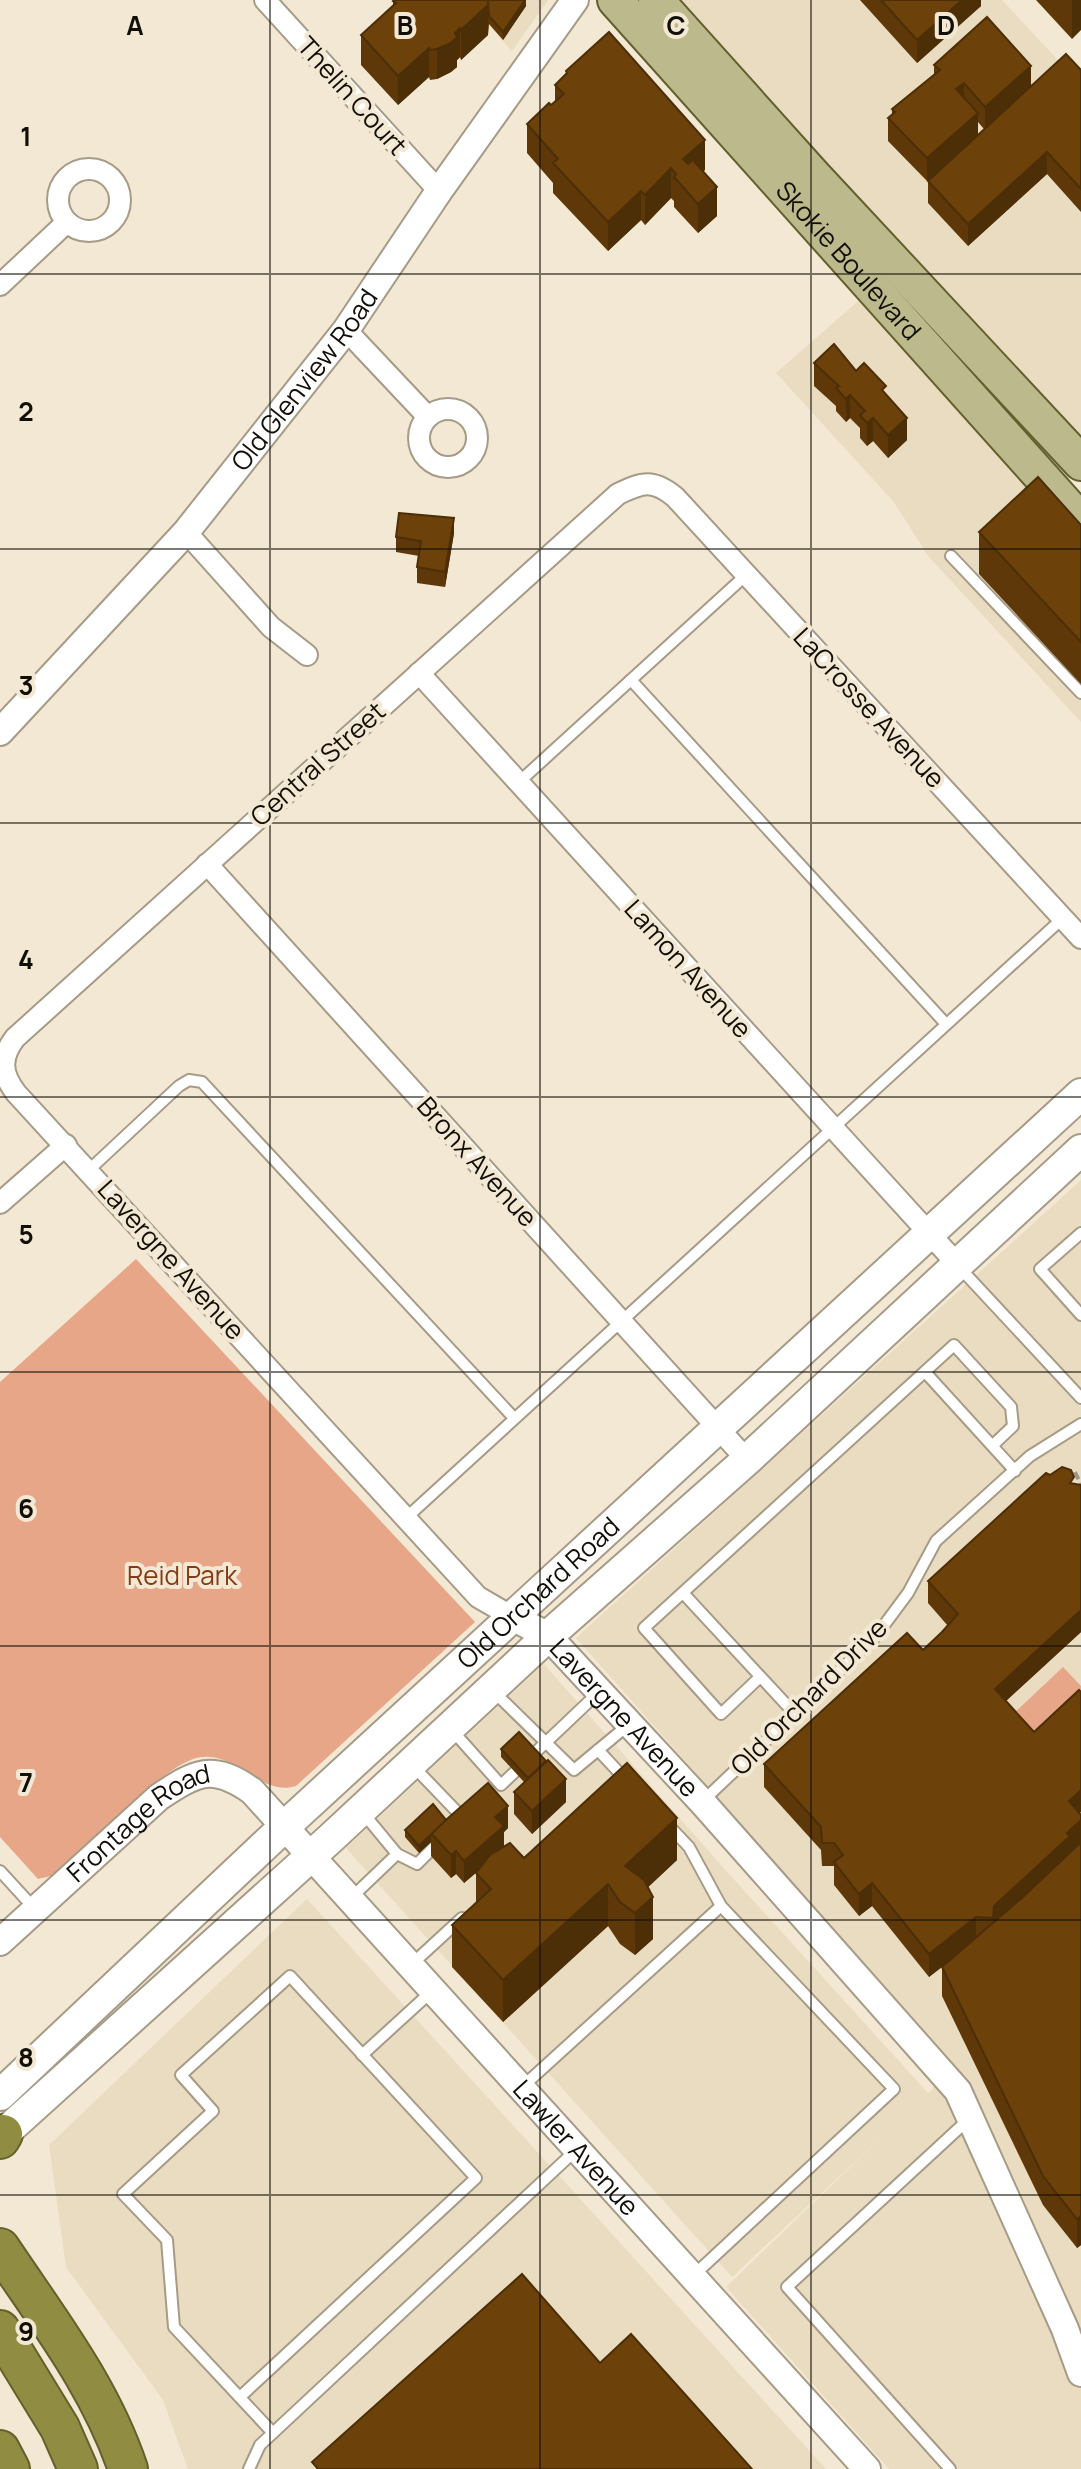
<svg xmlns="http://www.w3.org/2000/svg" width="1081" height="2469" font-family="Manrope,sans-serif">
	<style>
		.built { fill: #eadcc0 }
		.green { fill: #e7a688 }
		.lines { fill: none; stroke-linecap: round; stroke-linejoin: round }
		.service-casing { stroke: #a59b87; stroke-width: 14 }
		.minor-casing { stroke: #a59b87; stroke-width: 24 }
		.tertiary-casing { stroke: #a59b87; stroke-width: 30 }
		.secondary-casing { stroke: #a59b87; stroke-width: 34 }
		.primary-casing { stroke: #64602d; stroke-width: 38 }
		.motorway-casing { stroke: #64602d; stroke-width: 42 }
		.path { stroke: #9e9687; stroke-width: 4; stroke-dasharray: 8 4; stroke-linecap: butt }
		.service { stroke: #fff; stroke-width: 10 }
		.minor { stroke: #fff; stroke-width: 20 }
		.tertiary { stroke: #fff; stroke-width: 26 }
		.secondary { stroke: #fff; stroke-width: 30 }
		.primary { stroke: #bcba8d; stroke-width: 34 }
		.motorway { stroke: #908c41; stroke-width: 38 }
		.wall { fill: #5e3809; fill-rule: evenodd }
		.shaded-wall { fill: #4c2e07 }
		.building { fill: #6d410a; stroke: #4c2e07; stroke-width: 2 }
		.grid { fill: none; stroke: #120f08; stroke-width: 2; stroke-opacity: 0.55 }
		.labels { text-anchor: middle; stroke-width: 8; stroke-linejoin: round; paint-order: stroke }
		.street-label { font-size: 26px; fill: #120f08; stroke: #f3e8d3 }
		.park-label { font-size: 26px; fill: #843b13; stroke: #f3e8d3 }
		.grid-label { font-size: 26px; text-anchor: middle; font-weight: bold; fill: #120f08; stroke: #f3e8d3; stroke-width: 8; stroke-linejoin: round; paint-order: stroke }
	</style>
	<rect width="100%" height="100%" fill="#f3e8d3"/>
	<g class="built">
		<path d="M466 0H548L512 51Z"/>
		<path d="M677 0H1002L1081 85V447Z"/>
		<path d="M864 296 1081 539V722L929 557 893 501 776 373Z"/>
		<path d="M1081 1180V2469H889L726 2287 888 2131 732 2277 346 1848 544 1664 720 1864 928 2093 956 2066 576 1638Z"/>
		<path d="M307 1899 826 2469H188L163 2400 66 2267 49 2145Z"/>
	</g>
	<g class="green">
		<path d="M136 1259 475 1622 296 1786C259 1798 233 1745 193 1759 157 1773 113 1824 84 1851 77 1858 70 1867 62 1872 55 1876 45 1877 38 1879L0 1837V1382Z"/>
		<path d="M1063 1667 1081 1686V1690L1029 1738 1010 1717Z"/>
	</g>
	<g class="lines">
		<defs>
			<g id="service">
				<path d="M951 556 1081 693"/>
				<path d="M631 680 946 1024"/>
				<path d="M519 782 746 575"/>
				<path d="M89 1170 179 1086 189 1080 202 1082 514 1418"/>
				<path d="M1081 1233 1040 1269 1081 1315"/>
				<path d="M960 1268 1081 1398"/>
				<path d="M925 1372 1015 1471"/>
				<path d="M406 1518 1063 918"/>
				<path d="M683 1593 795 1714"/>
				<path d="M760 1677 721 1714 644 1628 954 1345 1011 1407 1013 1426 993 1445"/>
				<path d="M492 1690 574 1770 627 1726"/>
				<path d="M451 1729 501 1785 600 1691"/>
				<path d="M598 1750 626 1780"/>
				<path d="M413 1766 463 1818 460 1821"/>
				<path d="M704 1800 876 1636 908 1593 936 1541 1030 1456 1081 1424"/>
				<path d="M670 1827 689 1847 721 1906 894 2089 694 2275"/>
				<path d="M397 1854 417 1864 440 1841"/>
				<path d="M0 1871 34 1908"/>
				<path d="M351 1898 397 1854 364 1814"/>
				<path d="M412 1964 462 1918"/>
				<path d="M362 2055 431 1992"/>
				<path d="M521 2088 721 1906"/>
				<path d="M240 2397 476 2178 290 1976 181 2075 213 2111 123 2194 167 2240 174 2327 273 2433"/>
				<path d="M249 2469 260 2445 575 2151"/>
				<path d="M950 2469 787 2287 969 2119"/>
			</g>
			<g id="minor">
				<path d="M265 0 439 191"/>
				<circle cx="89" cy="200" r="31"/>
				<path d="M0 285 67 222"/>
				<path d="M346 330 428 417"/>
				<circle cx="448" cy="438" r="29"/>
				<path d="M186 532 271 627 307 655"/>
				<path d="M419 673 958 1265"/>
				<path d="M207 864 747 1460"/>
				<path d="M0 1203 66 1145"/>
				<path d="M511 1616 478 1597 16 1093C1 1073 0 1058 15 1038L618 494C643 482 653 479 675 497L1081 938"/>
			</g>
			<g id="tertiary">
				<path id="s1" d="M0 732 186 532 346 330 439 191 575 0"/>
				<path id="s2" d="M511 1616 548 1636 702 1802 958 2091 1065 2329 1081 2373"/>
				<path id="s3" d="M0 1942 159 1797C197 1772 212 1763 252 1791L867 2469"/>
			</g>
			<g id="secondary">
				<path id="s4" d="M0 2095 284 1827 1081 1094"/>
				<path d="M0 2137 331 1838 548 1636 747 1460 1081 1150"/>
			</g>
			<g id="primary">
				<path id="s5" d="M615 0 1081 521"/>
				<path d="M656 0 814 176 1081 463"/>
			</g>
			<g id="motorway">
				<path d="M0 2139 3 2134"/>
				<path d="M0 2248C48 2320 100 2386 128 2469"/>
				<path d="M0 2330 60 2428 78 2469"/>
				<path d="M0 2450 10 2469"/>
			</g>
		</defs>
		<use href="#service" class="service-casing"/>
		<use href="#minor" class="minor-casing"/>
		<use href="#tertiary" class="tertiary-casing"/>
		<use href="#secondary" class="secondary-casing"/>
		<use href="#primary" class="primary-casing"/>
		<use href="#motorway" class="motorway-casing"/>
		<path class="path" d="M1075 1472 1081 1485"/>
		<use href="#service" class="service"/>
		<use href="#minor" class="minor"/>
		<use href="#tertiary" class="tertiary"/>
		<use href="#secondary" class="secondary"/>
		<use href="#primary" class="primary"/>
		<use href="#motorway" class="motorway"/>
	</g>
	<g class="wall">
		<path d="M526 0V6L503 40 489 24 488 35 461 60 460 57 457 60V67L451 72 437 79 430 80 429 77 398 105 361 65V35L393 6V1Z"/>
		<path d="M860 0H981V6L917 63Z"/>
		<path d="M1036 0H1081L1072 39Z"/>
		<path d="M934 65 1031 86 1081 70V212L1047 174 968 246 928 203V181L976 137 927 181 888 141V118L892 115V109L934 75ZM978 122 984 129 978 135Z"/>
		<path d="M566 71 705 170 703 171 717 216 698 233 674 207V201L671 198 645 225 641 220 608 251 553 193V183L527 153V124L555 102V85L566 74Z"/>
		<path d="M814 363 856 371 886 395 907 440 888 458 873 441 867 446 860 438V428L850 418 846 422 836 411V406L814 386Z"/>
		<path d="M1081 525V684L979 574V532Z"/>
		<path d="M454 533 445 587 417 583V567L419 556 396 552V537Z"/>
		<path d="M1074 1484 1081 1632 1006 1701 1080 1814 1081 2245 1077 2248 1043 2205 942 1996V1967L950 1961 929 1977 872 1906 859 1916 834 1885V1866H822L821 1850 764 1787V1764L923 1650 948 1626 928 1603V1581Z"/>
		<path d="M501 1749 566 1802 532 1834 514 1814V1792L524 1782 501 1757Z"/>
		<path d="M446 1820 508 1828 504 1832V1847L524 1858 677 1860 648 1887 653 1939 635 1955 620 1944 608 1926 503 2022 452 1967V1925L476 1903V1873L478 1871 464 1883 456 1874 451 1878 431 1856V1842L419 1853 405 1837V1830Z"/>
	</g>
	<g class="shaded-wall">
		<path d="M489 0 488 35 461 60V30Z"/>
		<path d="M525 0 526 6 503 40V32Z"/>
		<path d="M962 0H981V6L917 63V40Z"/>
		<path d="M1072 0H1081V30L1072 39Z"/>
		<path d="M460 28V57L457 60V67L451 72 437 79V49Z"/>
		<path d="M429 48V77L398 105V76Z"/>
		<path d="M1031 66V89L985 130V107Z"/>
		<path d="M964 83V106L956 89Z"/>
		<path d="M978 113V135L927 181V158Z"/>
		<path d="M705 140V170L683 188V159Z"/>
		<path d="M1047 152V174L968 246V224Z"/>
		<path d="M671 168V198L645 225V195Z"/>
		<path d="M717 187V216L698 233V204Z"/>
		<path d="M641 191V220L608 251V222Z"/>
		<path d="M850 395V418L846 422V399Z"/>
		<path d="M873 418V441L867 446V423Z"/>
		<path d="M907 418V440L888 458V435Z"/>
		<path d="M454 518V533L445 587V572Z"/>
		<path d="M1081 1610V1632L995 1711V1689Z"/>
		<path d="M566 1779V1802L532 1834V1811Z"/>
		<path d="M1081 1790V1812L1069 1824V1801Z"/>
		<path d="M508 1806V1828L504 1832V1849L464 1883V1861L495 1817Z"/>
		<path d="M677 1818V1860L627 1907 625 1866Z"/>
		<path d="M1081 1820V1842L993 1941 994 1906Z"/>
		<path d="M431 1834V1842L419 1853V1846Z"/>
		<path d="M456 1851V1874L451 1878V1855Z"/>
		<path d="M872 1883V1906L859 1916V1894Z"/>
		<path d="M608 1884V1926L503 2022V1980Z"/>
		<path d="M653 1897V1939L635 1955V1913Z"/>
		<path d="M976 1917V1939L929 1977V1954Z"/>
		<path d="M1081 2216V2245L1077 2248V2219Z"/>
	</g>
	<g class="building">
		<path d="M394 0H489L488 5 461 30 460 28 455 33 457 37 451 43 437 49 430 50 429 48 398 76 361 35 396 3 393 1Z"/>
		<path d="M488 0H525L503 32 489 16Z"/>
		<path d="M881 0H962L917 40Z"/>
		<path d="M987 17 1031 66 985 107 964 83 956 89 978 113 927 158 888 118 895 112 892 109 940 70 934 65Z"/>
		<path d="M609 32 705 140 683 159 688 164 693 160 717 187 698 204 674 177 676 174 671 168 645 195 641 191 608 222 553 163 558 159 527 124 549 103 551 105 564 94 555 85 567 73 566 71Z"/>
		<path d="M1066 54 1081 70V189L1047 152 968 224 928 181Z"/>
		<path d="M834 344 856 371 864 363 886 386 882 390 907 418 888 435 873 418 867 423 860 415 865 411 850 395 846 399 836 388 839 386 814 363Z"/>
		<path d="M1038 477 1081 525V642L979 532Z"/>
		<path d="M399 513 454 518 445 572 417 567 421 541 396 537Z"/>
		<path d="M1062 1467 1071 1470 1074 1477 1070 1483 1081 1485V1610L995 1689 1034 1732 1079 1690 1081 1692V1790L1069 1801 1081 1815V1820L1067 1833 1070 1836 994 1906 993 1918 976 1917 929 1954 872 1883 859 1894 834 1862 843 1855 834 1843H822L821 1827 764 1764 907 1633 923 1650 942 1632 958 1614 928 1581 1046 1473 1050 1475Z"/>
		<path d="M519 1732 546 1761 528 1778 501 1749Z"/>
		<path d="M548 1760 566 1779 532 1811 514 1792Z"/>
		<path d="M627 1763 677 1818 625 1866 644 1880 653 1897 635 1913 620 1902 608 1884 503 1980 452 1925 491 1889 476 1873 490 1855 510 1843 524 1858Z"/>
		<path d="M488 1783 508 1806 495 1817 504 1826 464 1861 456 1851 451 1855 431 1833Z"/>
		<path d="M433 1804 446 1820 419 1846 405 1830Z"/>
		<path d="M1081 1842V2216L1077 2219 1043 2176 942 1967 1024 1896Z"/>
		<path d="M522 2274 600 2363 631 2334 752 2469H318L312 2462Z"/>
	</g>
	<path class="grid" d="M270 0V2469M540 0V2469M811 0V2469M0 274H1081M0 549H1081M0 823H1081M0 1097H1081M0 1372H1081M0 1646H1081M0 1920H1081M0 2195H1081"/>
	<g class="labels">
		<g class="street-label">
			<text transform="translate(352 96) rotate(48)" y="9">Thelin Court</text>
			<text dy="9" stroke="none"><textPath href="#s5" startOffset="350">Skokie Boulevard</textPath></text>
			<text dy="9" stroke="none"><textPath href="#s1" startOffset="466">Old Glenview Road</textPath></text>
			<text transform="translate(869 708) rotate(47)" y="9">LaCrosse Avenue</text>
			<text transform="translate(318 764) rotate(-42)" y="9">Central Street</text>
			<text transform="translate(688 969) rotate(48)" y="9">Lamon Avenue</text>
			<text transform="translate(477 1162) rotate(48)" y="9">Bronx Avenue</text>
			<text transform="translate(171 1260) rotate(48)" y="9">Lavergne Avenue</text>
			<text dy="9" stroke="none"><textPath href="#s4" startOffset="736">Old Orchard Road</textPath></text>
			<text transform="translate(809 1697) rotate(-45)" y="9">Old Orchard Drive</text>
			<text dy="9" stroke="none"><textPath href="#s2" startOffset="154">Lavergne Avenue</textPath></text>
			<text dy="9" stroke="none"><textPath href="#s3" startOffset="184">Frontage Road</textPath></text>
			<text dy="9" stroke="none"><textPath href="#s3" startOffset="800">Lawler Avenue</textPath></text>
		</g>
		<g class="park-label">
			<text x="182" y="1585">Reid Park</text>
		</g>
	</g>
	<g class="grid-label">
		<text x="135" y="35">A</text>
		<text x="405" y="35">B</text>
		<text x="676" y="35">C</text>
		<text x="946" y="35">D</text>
		<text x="26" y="146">1</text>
		<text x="26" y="421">2</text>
		<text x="26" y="695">3</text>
		<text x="26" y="969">4</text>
		<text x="26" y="1244">5</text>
		<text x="26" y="1518">6</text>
		<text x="26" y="1792">7</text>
		<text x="26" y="2067">8</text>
		<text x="26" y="2341">9</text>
	</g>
</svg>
